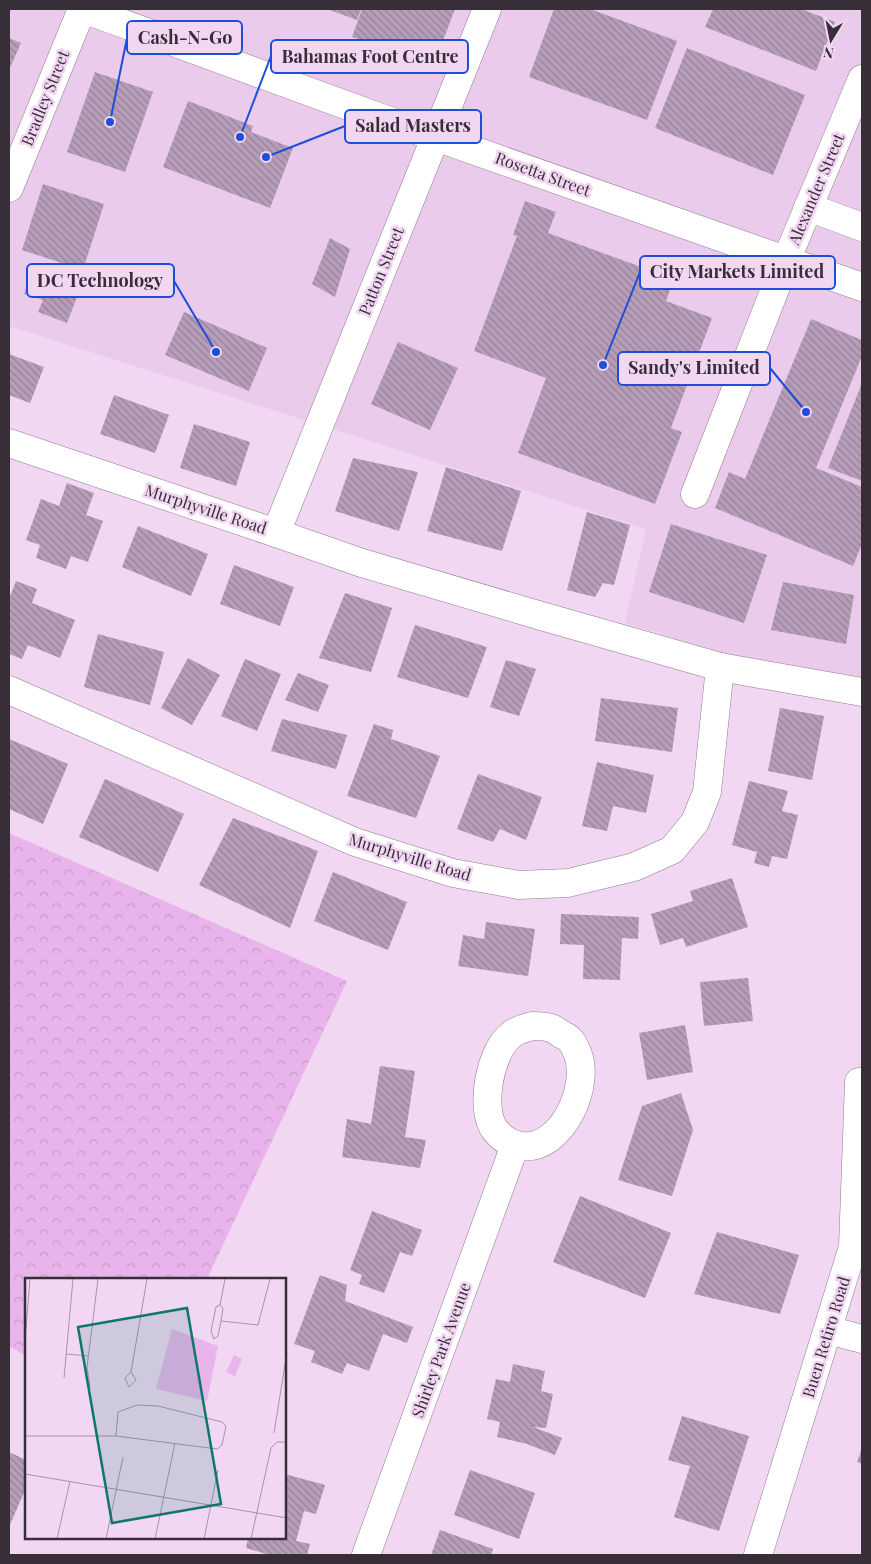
<svg xmlns="http://www.w3.org/2000/svg" width="871" height="1564" font-family="'Playfair Display',serif">
	<style>
		.built { fill: #ebcbec }
		.forest { fill: url(#forest-crowns) }
		.building { fill: url(#building-back-hatch) }
		.lines { fill: none; stroke-linecap: round; stroke-linejoin: round }
		.minor-casing { stroke: #917992; stroke-width: 29 }
		.minor { stroke: #fff; stroke-width: 28 }
		.labels { text-anchor: middle; stroke-width: 5; stroke-linejoin: round; paint-order: stroke }
		.street-label { font-size: 16px; fill: #382e38; stroke: #f1d7f2 }
		.inset-road { fill: none; stroke: #a793a8; stroke-width: 1 }
		.view { fill: #0f766e; fill-opacity: 0.15; stroke: #0f766e; stroke-width: 2.5 }
		.inset-edge { fill: none; stroke: #382e38; stroke-width: 2.5 }
		.leader { fill: none; stroke: #1d4ed8; stroke-width: 2 }
		.callout-dot { fill: #1d4ed8; stroke: #f1d7f2; stroke-width: 2 }
		.callout { fill: #f1d7f2; stroke: #1d4ed8; stroke-width: 2 }
		.callout-label { font-size: 18px; text-anchor: middle; font-weight: bold; fill: #382e38 }
	</style>
	<defs>
		<pattern id="forest-crowns" width="20" height="18" patternUnits="userSpaceOnUse" patternTransform="scale(1.25)"><rect width="20" height="18" fill="#e8b4eb"/><path d="M2 6a3 3 0 1 1 6 0M12 15a3 3 0 1 1 6 0" fill="none" stroke="#c89bca"/></pattern>
		<pattern id="building-back-hatch" width="6" height="6" patternUnits="userSpaceOnUse" patternTransform="scale(1.25)"><rect width="6" height="6" fill="#b79eb8"/><path d="M-1 5l2 2M0 0l6 6M5-1l2 2" fill="none" stroke="#968197"/></pattern>
	</defs>
	<rect width="100%" height="100%" fill="#f1d7f2"/>
	<path class="built" d="M9 9H862V682L748 661 625 623 646 529 9 326Z"/>
	<path class="forest" d="M9 833 347 981 207 1279H26V1356L9 1346Z"/>
	<g class="building">
		<path d="M327 9H361L357 20Z"/>
		<path d="M362 9H455L433 67 352 37Z"/>
		<path d="M554 9H590L677 41 647 120 529 77Z"/>
		<path d="M713 9H801L835 22 816 71 705 27Z"/>
		<path d="M9 38 21 43 9 70Z"/>
		<path d="M687 48 805 95 773 175 655 128Z"/>
		<path d="M95 72 153 92 125 172 67 152Z"/>
		<path d="M188 101 253 126 251 132 293 148 270 208 163 167Z"/>
		<path d="M43 184 104 204 83 270 22 250Z"/>
		<path d="M525 201 556 212 548 233 674 279 666 301 712 318 671 428 682 432 655 504 518 453 546 378 474 351 517 236 513 235Z"/>
		<path d="M330 238 350 249 335 297 312 284Z"/>
		<path d="M35 264 83 281 67 323 38 312 43 300 24 294Z"/>
		<path d="M184 312 267 348 249 391 165 355Z"/>
		<path d="M811 319 862 340V356L816 468 862 487V544L853 566 715 508 729 472 745 479Z"/>
		<path d="M398 342 458 368 430 430 371 404Z"/>
		<path d="M9 354 44 367 30 403 9 395Z"/>
		<path d="M862 383V481L828 468Z"/>
		<path d="M114 395 169 415 155 453 100 434Z"/>
		<path d="M194 424 250 442 236 486 180 468Z"/>
		<path d="M353 458 418 472 399 531 335 511Z"/>
		<path d="M446 467 521 491 502 551 427 531Z"/>
		<path d="M67 483 94 493 86 515 103 521 88 562 71 556 66 569 36 558 40 545 26 540 41 499 59 506Z"/>
		<path d="M587 512 630 525 614 585 603 583 595 597 567 590Z"/>
		<path d="M671 524 767 555 744 623 649 592Z"/>
		<path d="M138 526 208 554 191 596 122 567Z"/>
		<path d="M234 565 294 587 280 626 220 604Z"/>
		<path d="M16 581 37 589 32 603 75 620 60 658 28 645 22 659 9 654V599Z"/>
		<path d="M783 582 854 595 846 644 771 630Z"/>
		<path d="M345 593 392 608 371 672 319 658Z"/>
		<path d="M415 625 487 647 468 698 397 677Z"/>
		<path d="M98 634 164 652 150 705 84 687Z"/>
		<path d="M188 658 220 675 192 725 161 708Z"/>
		<path d="M245 659 281 674 257 731 221 716Z"/>
		<path d="M506 660 536 669 519 716 490 707Z"/>
		<path d="M298 673 329 685 318 712 285 700Z"/>
		<path d="M601 698 678 708 672 752 595 741Z"/>
		<path d="M780 708 824 716 812 780 768 771Z"/>
		<path d="M282 719 347 735 336 769 271 751Z"/>
		<path d="M374 724 393 730 391 739 440 756 416 818 347 796Z"/>
		<path d="M9 739 68 764 43 824 9 809Z"/>
		<path d="M597 762 654 775 646 813 613 806 607 831 582 826Z"/>
		<path d="M478 774 542 797 526 840 500 829 493 842 457 829Z"/>
		<path d="M105 779 184 814 158 872 79 837Z"/>
		<path d="M749 781 788 791 782 811 798 815 787 859 772 856 769 867 754 863 757 852 732 845Z"/>
		<path d="M233 818 318 851 290 928 199 885Z"/>
		<path d="M333 872 407 902 388 950 314 921Z"/>
		<path d="M732 878 748 927 686 947 683 938 660 945 651 914 693 901 690 891Z"/>
		<path d="M561 914 639 917 638 939 622 938 620 980 583 979 584 945 560 944Z"/>
		<path d="M486 922 535 929 528 976 458 966 463 935 484 939Z"/>
		<path d="M748 978 753 1021 704 1026 700 982Z"/>
		<path d="M685 1025 693 1072 647 1080 639 1033Z"/>
		<path d="M380 1066 415 1071 405 1137 426 1140 420 1168 342 1157 347 1119 371 1124Z"/>
		<path d="M681 1093 693 1130 672 1196 618 1180 642 1106Z"/>
		<path d="M580 1196 671 1233 645 1298 553 1262Z"/>
		<path d="M372 1211 422 1230 412 1256 400 1252 384 1293 359 1284 362 1275 350 1270Z"/>
		<path d="M717 1232 799 1255 780 1314 694 1294Z"/>
		<path d="M320 1275 347 1285 345 1301 413 1327 407 1343 383 1334 369 1371 347 1363 342 1374 311 1362 315 1351 294 1344Z"/>
		<path d="M513 1364 545 1371 541 1391 553 1394 546 1428 533 1427 562 1438 555 1455 527 1444 497 1437 500 1422 487 1419 496 1379 510 1382Z"/>
		<path d="M682 1416 749 1436 719 1531 674 1517 690 1466 668 1460Z"/>
		<path d="M862 1448V1464L857 1462Z"/>
		<path d="M9 1452 26 1460V1488L9 1527Z"/>
		<path d="M470 1470 535 1493 519 1539 454 1515Z"/>
		<path d="M285 1474 325 1485 316 1514 304 1511 296 1541 310 1544 307 1555H270L246 1548 248 1538H285Z"/>
		<path d="M440 1530 493 1549 491 1555H431Z"/>
	</g>
	<g class="lines">
		<defs>
			<g id="minor">
				<path d="M83 9 373 115 862 287"/>
				<path d="M9 188 82 9"/>
				<path d="M808 207 862 227"/>
				<path d="M9 443 276 533 362 563 538 615 720 667 862 692"/>
				<path d="M695 494 786 261 862 79"/>
				<path d="M276 533 487 9"/>
				<path d="M9 690 355 842 453 873 519 885 568 883 634 867 672 850 695 822 707 792 720 667"/>
				<path d="M532 1026C538 1026 545 1026 551 1028 554 1029 558 1032 561 1034 564 1036 568 1037 570 1040 573 1042 574 1046 576 1050 593 1083 562 1152 521 1146 510 1144 502 1139 495 1130 479 1109 490 1051 511 1035 516 1030 526 1028 532 1026Z"/>
				<path d="M828 1330 862 1339"/>
				<path d="M366 1555 515 1145"/>
				<path d="M758 1555 853 1247 859 1082"/>
			</g>
		</defs>
		<use href="#minor" class="minor-casing"/>
		<use href="#minor" class="minor"/>
	</g>
	<g class="labels">
		<g class="street-label">
			<text transform="translate(45 98) rotate(-68)" y="6">Bradley Street</text>
			<text transform="translate(543 174) rotate(20)" y="6">Rosetta Street</text>
			<text transform="translate(816 189) rotate(-67)" y="6">Alexander Street</text>
			<text transform="translate(381 271) rotate(-68)" y="6">Patton Street</text>
			<text transform="translate(206 509) rotate(18)" y="6">Murphyville Road</text>
			<text transform="translate(410 857) rotate(17)" y="6">Murphyville Road</text>
			<text transform="translate(826 1337) rotate(-73)" y="6">Buen Retiro Road</text>
			<text transform="translate(441 1350) rotate(-70)" y="6">Shirley Park Avenue</text>
		</g>
	</g>
	<g transform="translate(25 1278)">
		<rect width="261" height="261" fill="#f1d7f2"/>
		<path d="M147 51 193 68 182 123 131 111Z" fill="#e8b4eb"/>
		<path d="M209 77 217 81 210 98 201 94Z" fill="#e8b4eb"/>
		<path class="inset-road" d="M195 27 191 29 186 53 189 61 193 58 196 43 198 30 195 27 200 1M196 43 233 47 245 1M0 62 5 1M41 76 63 78M106 94 111 102 104 109 100 100 106 94 122 1M39 100 48 1M65 109 62 89 73 1M249 155 262 74M0 158H91L192 171 197 167 201 148 197 144 133 128 112 127 93 134 91 158M0 196 262 240M32 261 45 203M81 261 98 179M130 261 150 165M179 261 193 192M226 261 246 170 252 164H262"/>
		<path class="view" d="M162 30 196 226 87 245 53 49Z"/>
		<rect width="261" height="261" class="inset-edge"/>
	</g>
	<path class="leader" d="M110 122L127 38M240 137L271 56M266 157L345 126M603 365L640 272M216 352L174 281M806 412L770 368"/>
	<g class="callout-dot">
		<circle cx="110" cy="122" r="5"/>
		<circle cx="240" cy="137" r="5"/>
		<circle cx="266" cy="157" r="5"/>
		<circle cx="603" cy="365" r="5"/>
		<circle cx="216" cy="352" r="5"/>
		<circle cx="806" cy="412" r="5"/>
	</g>
	<g class="callout">
		<rect x="127" y="21" width="115" height="33" rx="5"/>
		<rect x="271" y="40" width="197" height="33" rx="5"/>
		<rect x="345" y="110" width="136" height="33" rx="5"/>
		<rect x="640" y="256" width="195" height="33" rx="5"/>
		<rect x="27" y="264" width="147" height="33" rx="5"/>
		<rect x="618" y="352" width="152" height="33" rx="5"/>
	</g>
	<g class="callout-label">
		<text x="185" y="44">Cash-N-Go</text>
		<text x="370" y="63">Bahamas Foot Centre</text>
		<text x="413" y="132">Salad Masters</text>
		<text x="737" y="278">City Markets Limited</text>
		<text x="100" y="287">DC Technology</text>
		<text x="694" y="374">Sandy's Limited</text>
	</g>
	<rect width="871" height="1564" fill="none" stroke="#382e38" stroke-width="20"/>
	<g transform="translate(831 40) rotate(190)" stroke="#f1d7f2" stroke-width="4" paint-order="stroke">
	<path d="M0-4L9 19L0 12L-9 19Z" fill="#382e38"/>
	<text y="-8" font-size="14" font-weight="bold" text-anchor="middle" fill="#382e38">N</text>
	</g>
</svg>
